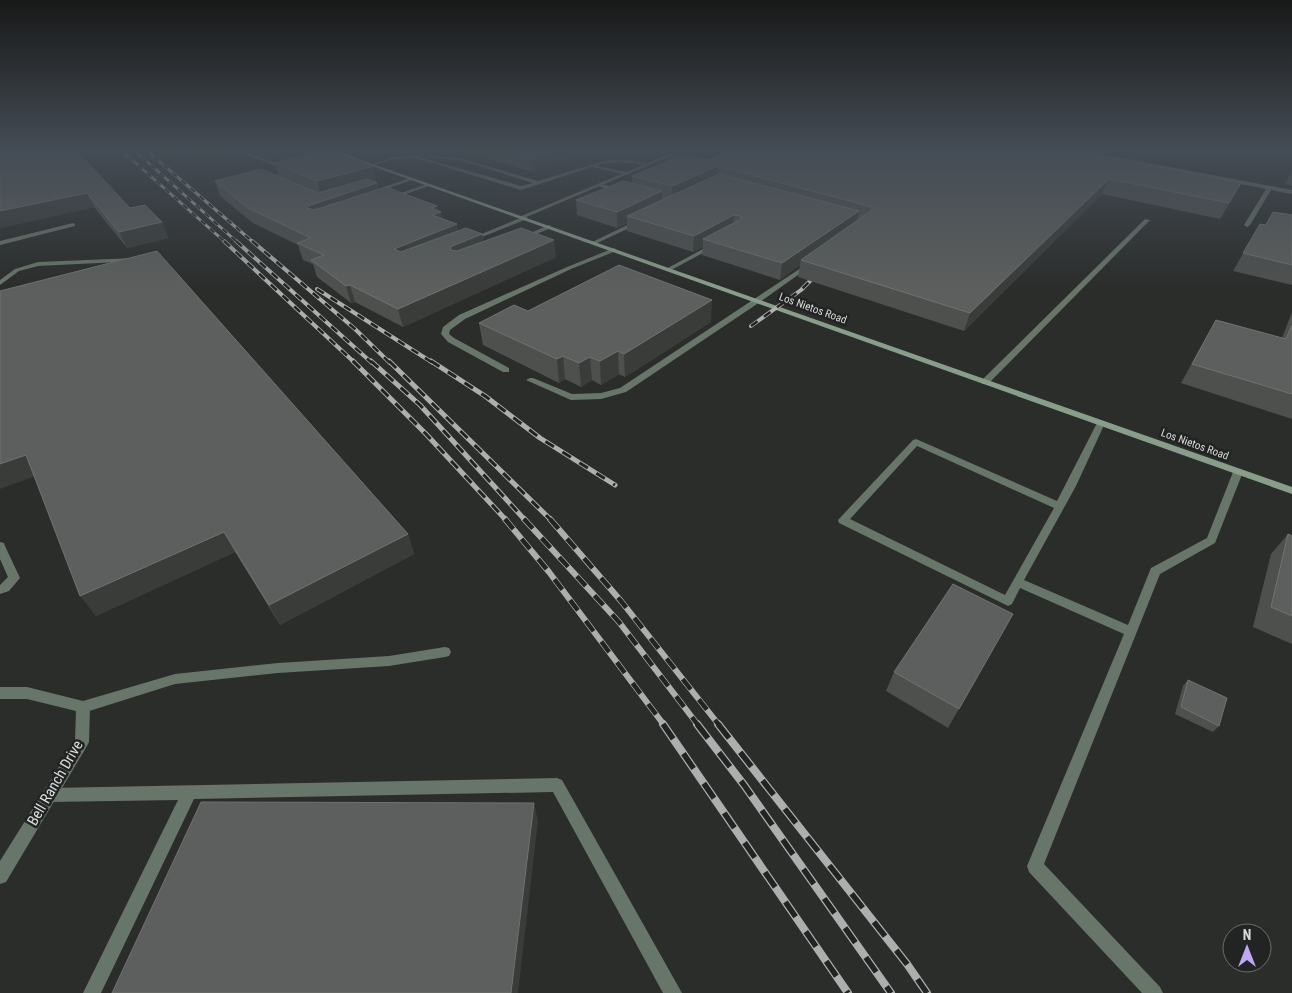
<svg xmlns="http://www.w3.org/2000/svg" width="1292" height="993" font-family="'Roboto Condensed',sans-serif">
	<style>
		.lines { fill: none; stroke-linecap: round; stroke-linejoin: round }
		.service { fill: #687569; fill-rule: evenodd }
		.minor { fill: #687569; fill-rule: evenodd }
		.tertiary { fill: #687569; fill-rule: evenodd }
		.secondary { fill: #899e8a; fill-rule: evenodd }
		.rail-far4-casing { stroke: #adafae; stroke-width: 3 }
		.rail-far3-casing { stroke: #adafae; stroke-width: 4 }
		.rail-far2-casing { stroke: #adafae; stroke-width: 5 }
		.rail-far1-casing { stroke: #adafae; stroke-width: 6 }
		.rail-casing { stroke: #adafae; stroke-width: 8 }
		.rail-far4 { stroke: #212422; stroke-width: 2; stroke-dasharray: 6; stroke-linecap: butt }
		.rail-far3 { stroke: #212422; stroke-width: 2.5; stroke-dasharray: 8; stroke-linecap: butt }
		.rail-far2 { stroke: #212422; stroke-width: 3; stroke-dasharray: 10; stroke-linecap: butt }
		.rail-far1 { stroke: #212422; stroke-width: 4.5; stroke-dasharray: 13; stroke-linecap: butt }
		.rail { stroke: #212422; stroke-width: 5.5; stroke-dasharray: 18; stroke-linecap: butt }
		.wall { fill: #4e504e }
		.shaded-wall { fill: #393c39 }
		.building { fill: #5c5f5d; stroke: #707370 }
		.labels { text-anchor: middle; stroke-width: 5; stroke-linejoin: round; paint-order: stroke }
		.far-street-label { font-size: 11px; fill: #d9dbda; stroke: #212422 }
		.near-street-label { font-size: 15px; fill: #d9dbda; stroke: #212422 }
	</style>
	<rect width="100%" height="100%" fill="#2b2d2b"/>
	<g class="lines">
		<g class="service">
			<path d="M248 149H255L246 152 276 163 285 161 287 162 276 166 239 152Z"/>
			<path d="M349 149H356L339 154 337 153Z"/>
			<path d="M733 149H739L702 165 666 156 668 155 702 162Z"/>
			<path d="M1065 149H1074L1292 190V194L1271 190 1250 225 1247 227 1244 225 1266 189Z"/>
			<path d="M1264 149 1292 153V155L1266 150Z"/>
			<path d="M416 156 521 186 533 183 463 161 430 157 432 156 463 159 538 181 607 160H629L650 164 648 165C630 163 614 160 596 166L631 173 628 175 592 167 521 190 416 158 394 159 372 166 370 165 394 157Z"/>
			<path d="M410 178 415 179 377 192 372 191Z"/>
			<path d="M427 184 432 185 394 198 389 197Z"/>
			<path d="M598 184H602L624 191 621 193 598 186Z"/>
			<path d="M525 216 528 218 527 219 472 241 467 240Z"/>
			<path d="M1145 219 1150 220 988 384H982V380Z"/>
			<path d="M638 220 641 222 640 223 595 244 590 243Z"/>
			<path d="M73 223 75 224V226L0 245V241Z"/>
			<path d="M549 225 551 226V228L524 239 519 238Z"/>
			<path d="M714 243 716 244V246L671 270 666 269Z"/>
			<path d="M614 248 617 250 616 251 571 269 465 319 450 330 449 334 454 338 509 368V372H503L448 342 441 334 443 327 459 315 567 267Z"/>
			<path d="M136 258 139 260 138 261 38 266 19 271 0 285V280L15 269 38 262Z"/>
			<path d="M810 262 813 264 812 265 760 302 626 392 601 399 571 400 526 380 530 378H533L572 394 601 393 620 388Z"/>
			<path d="M1101 420 1105 423 1076 486 1024 580 1128 625 1151 568 1207 538 1233 472 1238 469 1243 472 1215 543 1160 574 1044 864 1160 987 1163 993H1142L1029 872 1027 866 1124 634 1020 588 1012 604 1008 606 1004 604 839 523 838 520 913 440 916 439 1057 501 1097 423ZM917 446 1054 508 1005 595 850 519Z"/>
			<path d="M0 542 4 543 5 546 20 578 9 591 0 594V585L8 577 0 559Z"/>
			<path d="M445 647 449 648 451 652 449 656 445 657 389 666 278 673 175 684 83 713 78 711 76 707 78 703 83 701 175 674 278 663 389 656Z"/>
			<path d="M557 778 562 780 682 993H663L553 792 194 799 101 993H83L178 800 50 802 45 800 43 795 45 790 50 788Z"/>
		</g>
		<path class="minor" d="M0 687H27L83 701 88 703 90 707 89 742 87 746 6 882 0 884V861L75 741 76 711 27 699H0Z"/>
		<path class="tertiary" d="M681 149H687L524 218 519 217Z"/>
		<path class="secondary" d="M324 149H330L1292 487V494Z"/>
		<defs>
			<g id="rail-far4">
				<path d="M120 149 225 242"/>
				<path d="M133 149 237 242"/>
				<path d="M145 149 253 242"/>
			</g>
			<g id="rail-far3">
				<path d="M224 241 355 363"/>
				<path d="M236 241 372 363"/>
				<path d="M252 241 355 329 390 363"/>
				<path d="M317 289 433 363"/>
				<path d="M751 326 801 290 819 272"/>
			</g>
			<g id="rail-far2">
				<path d="M353 361 426 434 506 520"/>
				<path d="M371 361 420 405 525 520"/>
				<path d="M389 361 551 520"/>
				<path d="M431 361 485 396 540 438 615 485"/>
			</g>
			<g id="rail-far1">
				<path d="M505 519 549 572 664 725"/>
				<path d="M524 519 619 622 698 725"/>
				<path d="M550 519 621 601 719 725"/>
			</g>
			<g id="rail">
				<path d="M663 724 848 993"/>
				<path d="M697 724 744 785 891 993"/>
				<path d="M718 724 907 964 927 993"/>
			</g>
		</defs>
		<use href="#rail-far4" class="rail-far4-casing"/>
		<use href="#rail-far3" class="rail-far3-casing"/>
		<use href="#rail-far2" class="rail-far2-casing"/>
		<use href="#rail-far1" class="rail-far1-casing"/>
		<use href="#rail" class="rail-casing"/>
		<use href="#rail-far4" class="rail-far4"/>
		<use href="#rail-far3" class="rail-far3"/>
		<use href="#rail-far2" class="rail-far2"/>
		<use href="#rail-far1" class="rail-far1"/>
		<use href="#rail" class="rail"/>
	</g>
	<g class="wall">
		<path d="M0 149 130 208 169 238 127 248 94 207 0 228Z"/>
		<path d="M163 149H224L175 159Z"/>
		<path d="M456 149H598L533 172Z"/>
		<path d="M1067 150 1233 198 1220 219 1102 194 964 331 798 277 800 265 780 280 702 255 703 247 693 252 627 231V223L617 228 577 215 576 200 632 183V176L710 161Z"/>
		<path d="M274 163 372 167 376 183H377L379 189 437 206 438 210 442 219 458 231 482 234 483 242 556 257 403 327 355 302 351 303 317 277 313 264 303 260 298 245 253 223 220 196 215 181 278 176Z"/>
		<path d="M1292 171V186L1285 184Z"/>
		<path d="M1273 212 1291 215 1292 213V285L1233 271 1260 224 1265 225Z"/>
		<path d="M0 291 408 534 414 554 280 625 235 552 96 616 35 476Z"/>
		<path d="M528 311 711 322 625 377 619 374 601 385 592 380 581 387 565 379 559 383 483 345 479 323Z"/>
		<path d="M1292 312V419L1181 383 1216 320 1282 338Z"/>
		<path d="M1288 534 1292 536V644L1253 627 1271 554Z"/>
		<path d="M1002 633 948 728 886 691 894 672Z"/>
		<path d="M1188 680 1219 726 1213 732 1175 714 1183 686Z"/>
	</g>
	<g class="shaded-wall">
		<path d="M171 149H224L175 159Z"/>
		<path d="M560 149H598L533 172 531 159Z"/>
		<path d="M718 166V180L672 201V186Z"/>
		<path d="M372 167 376 184 377 183 381 198 312 221 307 208 308 206 322 200 317 181Z"/>
		<path d="M1109 179 1102 194 964 331 970 313Z"/>
		<path d="M1241 183 1233 198 1220 219 1229 203Z"/>
		<path d="M662 191V206L627 216V223L617 228V212Z"/>
		<path d="M87 193 94 207 0 228V211Z"/>
		<path d="M437 206 438 213 441 212 444 227 435 231 431 208Z"/>
		<path d="M859 211 856 226 801 260 800 265 780 280 782 263Z"/>
		<path d="M734 215 733 230 703 239V247L693 252 694 236Z"/>
		<path d="M162 222 169 238 127 248 119 232Z"/>
		<path d="M457 224 459 240 398 265 394 249Z"/>
		<path d="M482 234 485 250 453 263 450 247Z"/>
		<path d="M554 240 556 257 403 327 398 309Z"/>
		<path d="M350 285 355 302 351 303 346 286Z"/>
		<path d="M712 300 711 322 625 377 624 354Z"/>
		<path d="M618 351 619 374 601 385 600 361Z"/>
		<path d="M563 356 565 379 559 383 557 359Z"/>
		<path d="M590 357 592 380 581 387 579 363Z"/>
		<path d="M26 455 41 474 0 489V464Z"/>
		<path d="M224 532 235 552 96 616 80 596Z"/>
		<path d="M408 534 414 554 280 625 269 605Z"/>
		<path d="M1013 614 1002 633 948 728 959 709Z"/>
		<path d="M534 803 538 821 518 993H511Z"/>
	</g>
	<g class="building">
		<path d="M0 149H75L130 208 145 205 162 222 119 232 87 193 0 211Z"/>
		<path d="M498 149H560L531 159Z"/>
		<path d="M739 149H1063L1241 183 1229 203 1109 179 970 313 801 260 872 210V207L718 166 672 186 632 176 683 155 710 161Z"/>
		<path d="M322 150 372 167 317 181 274 163Z"/>
		<path d="M261 169 318 193 367 179 377 183 308 206 307 208 314 210 386 187 437 206 431 208 441 212 432 215 457 224 394 249 401 252 466 228 482 234 450 247 451 250 457 251 521 228 554 240 398 309 350 285 346 286 311 260 324 255 297 243 311 238 248 208 215 181Z"/>
		<path d="M719 174 859 211 782 263 703 239 741 219V216L734 215 694 236 627 216Z"/>
		<path d="M623 181 662 191 617 212 576 200Z"/>
		<path d="M1273 212 1292 215V265L1243 253 1260 224 1266 225Z"/>
		<path d="M157 251 408 534 269 605 224 532 80 596 26 455 0 464V291Z"/>
		<path d="M619 265 712 300 624 354 618 351 600 361 590 357 579 363 563 356 557 359 479 323 514 305 528 311Z"/>
		<path d="M1216 320 1286 339 1292 325V394L1192 364Z"/>
		<path d="M1288 534 1292 536V616L1271 607Z"/>
		<path d="M953 584 1013 614 959 709 894 672Z"/>
		<path d="M1188 680 1227 698 1219 726 1181 707Z"/>
		<path d="M201 802 534 803 511 993H112Z"/>
	</g>
	<linearGradient id="sky" x2="0" y2="1"><stop stop-color="#181918"/><stop offset="0.52" stop-color="#444c55"/><stop offset="1" stop-color="#444c55" stop-opacity="0"/></linearGradient>
	<rect width="1292" height="288" fill="url(#sky)"/>
	<g class="labels">
		<g class="far-street-label">
			<text transform="translate(813 308) rotate(20)" y="4">Los Nietos Road</text>
			<text transform="translate(1195 444) rotate(20)" y="4">Los Nietos Road</text>
		</g>
		<g class="near-street-label">
			<text transform="translate(55 783) rotate(-60)" y="5">Bell Ranch Drive</text>
		</g>
	</g>
	<g transform="translate(1247 948)"><circle r="24" fill="#212422" stroke="#6b6d6c"/>
	<path d="M0-4L9 19L0 12L-9 19Z" fill="#bfa9f4"/>
	<text y="-8" font-size="14" font-weight="bold" text-anchor="middle" fill="#d9dbda">N</text>
	</g>
</svg>
